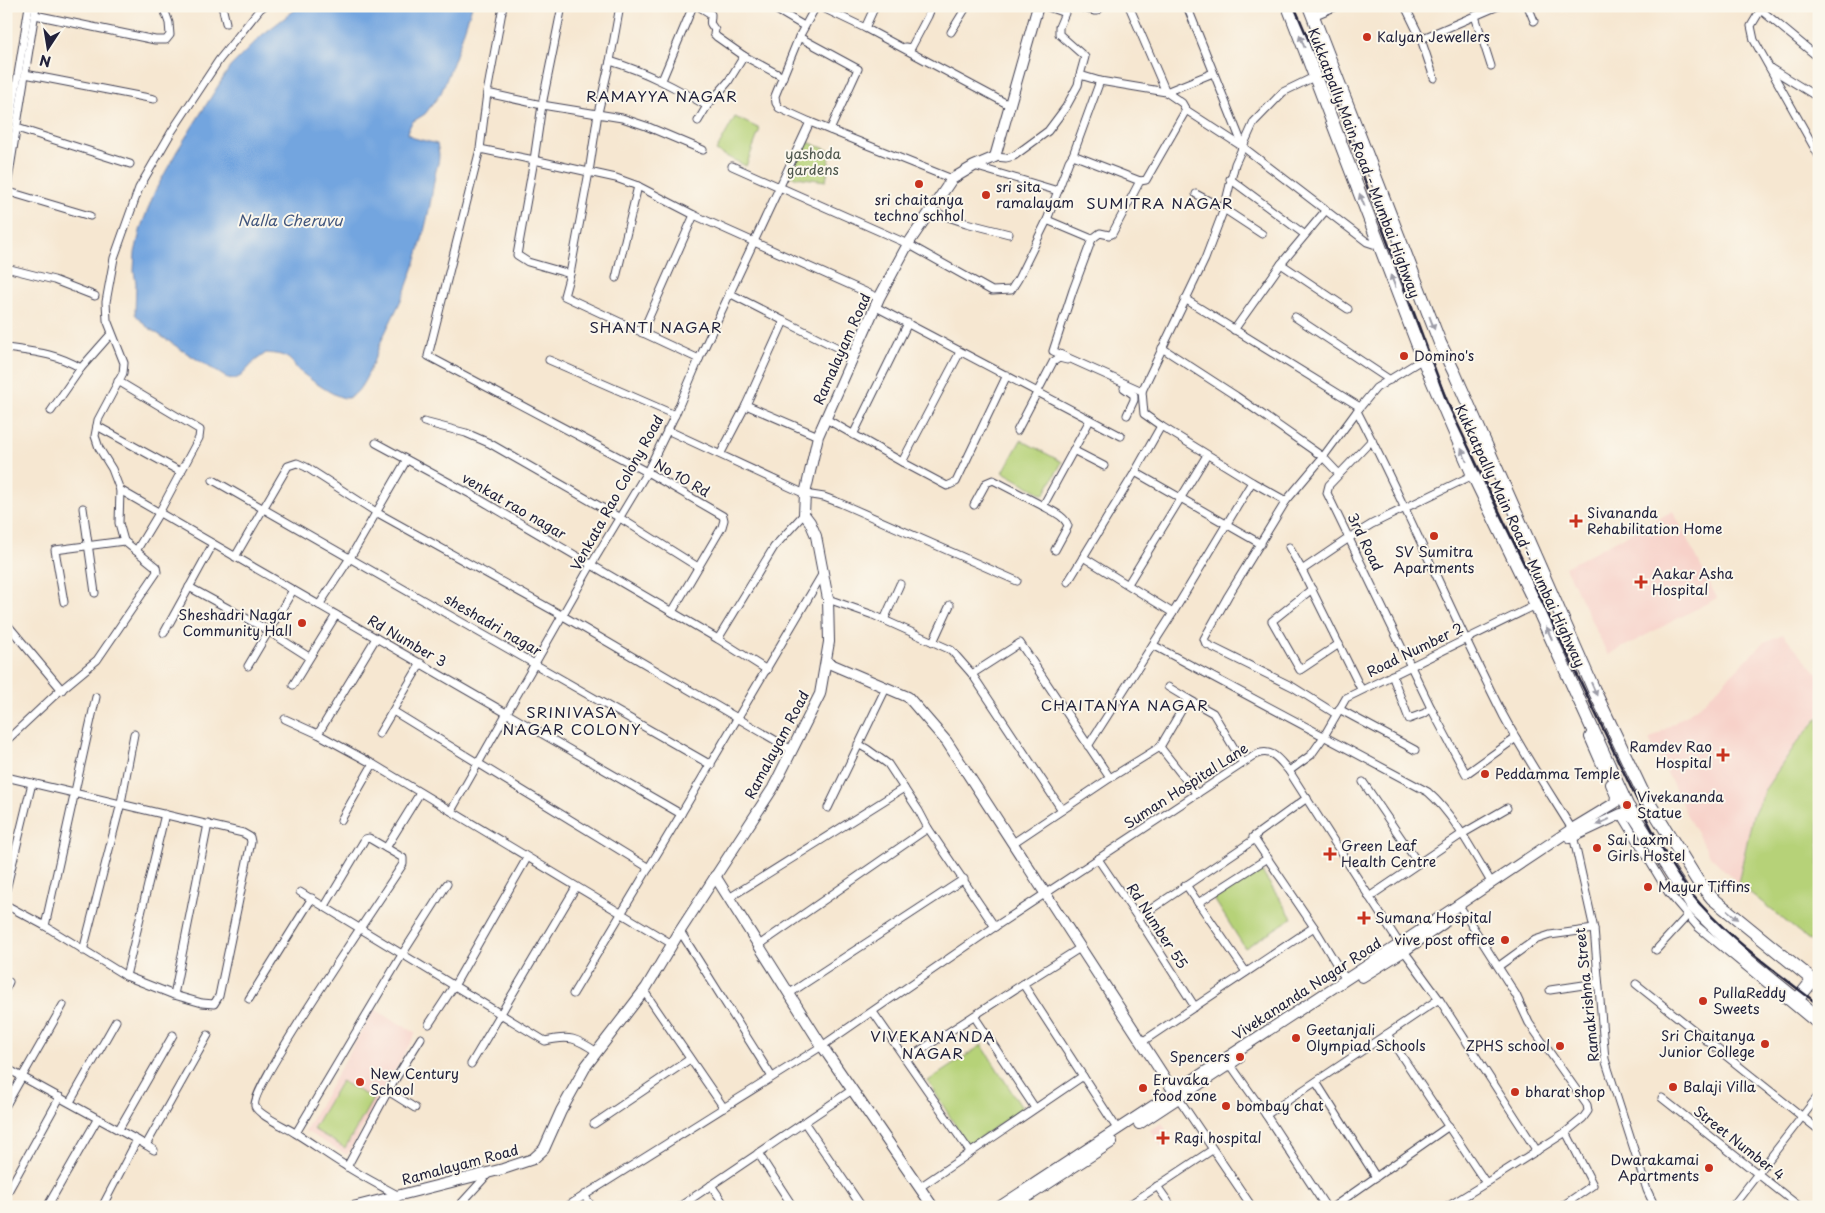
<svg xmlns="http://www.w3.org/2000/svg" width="1825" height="1213" font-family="'Playpen Sans',sans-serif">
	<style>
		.built { fill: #f7d1c9 }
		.green { fill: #b6d278; stroke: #6c7a5a }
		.water { fill: #73a5df; stroke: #4a648d }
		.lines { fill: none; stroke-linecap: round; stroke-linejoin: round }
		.street-casing { stroke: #424052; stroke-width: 9 }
		.secondary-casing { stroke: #424052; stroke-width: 12 }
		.highway-casing { stroke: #424052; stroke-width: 14 }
		.street { stroke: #fff; stroke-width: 7 }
		.secondary { stroke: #fff; stroke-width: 10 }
		.highway { stroke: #fff; stroke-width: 12 }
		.rail { stroke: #22223b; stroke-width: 2.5 }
		.oneway { fill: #9c9ca7 }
		.poi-dot { fill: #c8321e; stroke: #fbf7ec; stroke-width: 2 }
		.labels { text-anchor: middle; stroke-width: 4; stroke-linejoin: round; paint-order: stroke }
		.poi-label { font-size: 14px; fill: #22223b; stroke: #fbf7ec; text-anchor: start }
		.park-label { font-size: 14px; fill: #4e574d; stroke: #fbf7ec }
		.street-label { font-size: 14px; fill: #22223b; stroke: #fbf7ec }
		.neighbourhood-label { font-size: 15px; letter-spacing: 1px; fill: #22223b; stroke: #fbf7ec }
		.water-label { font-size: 15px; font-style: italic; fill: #42567d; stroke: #fbf7ec }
	</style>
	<rect width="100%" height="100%" fill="#fbf7ec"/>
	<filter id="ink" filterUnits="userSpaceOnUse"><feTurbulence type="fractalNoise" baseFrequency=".02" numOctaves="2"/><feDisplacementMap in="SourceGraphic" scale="10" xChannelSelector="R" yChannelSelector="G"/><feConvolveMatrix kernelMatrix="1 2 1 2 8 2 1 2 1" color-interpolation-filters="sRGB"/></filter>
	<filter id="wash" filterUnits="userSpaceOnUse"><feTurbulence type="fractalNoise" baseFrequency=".0096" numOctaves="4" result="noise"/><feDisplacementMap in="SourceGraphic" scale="20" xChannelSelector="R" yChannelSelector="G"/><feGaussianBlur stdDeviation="1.12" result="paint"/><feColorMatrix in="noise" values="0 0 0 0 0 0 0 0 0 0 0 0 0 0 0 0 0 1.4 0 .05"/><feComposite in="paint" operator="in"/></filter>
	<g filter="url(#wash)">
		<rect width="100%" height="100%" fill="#f6e7d1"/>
		<g class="built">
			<path d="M1673 511 1717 598 1608 655 1565 567Z"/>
			<path d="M1783 634 1819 675V715L1796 744 1782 766 1743 859 1738 883 1711 857 1688 818 1672 782 1649 740 1701 705 1764 642Z"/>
			<path d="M374 1009 416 1033 347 1155 305 1131Z"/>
			<path d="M1162 1123 1173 1141 1162 1148 1150 1130Z"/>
		</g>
		<g class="green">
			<path d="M735 117 760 129 746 166 716 151Z"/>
			<path d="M805 141 831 151 826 181 788 176Z"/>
			<path d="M1021 440 1062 462 1044 495 1003 472Z"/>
			<path d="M1819 717V948L1738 883 1753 815 1766 788 1796 744Z"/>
			<path d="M1262 872 1292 918 1245 948 1214 899Z"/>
			<path d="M982 1045 1022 1108 968 1146 928 1081Z"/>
			<path d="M341 1081 373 1099 345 1148 313 1129Z"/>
		</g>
		<path class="water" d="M300 6H472L455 58 441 93 425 114 412 122 409 128 408 134 414 138 437 144C442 162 436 164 434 181 429 215 421 248 409 280 402 301 390 321 381 342 375 356 363 396 347 398 336 399 307 377 298 370 295 367 294 363 291 361 285 354 275 354 266 353L255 361 241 376 235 379 227 378 182 350 146 326 135 314 136 283 134 271 135 253 141 227 155 191 177 151 230 67 262 35Z"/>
	</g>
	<g filter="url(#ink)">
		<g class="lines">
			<defs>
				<g id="street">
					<path d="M222 6 226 23"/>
					<path d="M503 6 487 93 480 149 534 160 517 255 528 262 570 274"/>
					<path d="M562 6 542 105 534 160 616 178 638 186 694 215 879 298"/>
					<path d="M620 6 610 61 598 113 589 172 570 274 564 296 699 359"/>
					<path d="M698 6 711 14C711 26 708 20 715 30L714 34 717 37 744 56"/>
					<path d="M770 6 804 26"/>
					<path d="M816 6 799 37 775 96 776 103 779 108 810 122 952 179"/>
					<path d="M819 6 865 28 1009 105"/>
					<path d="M1045 6 1065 13 1059 27V34L1085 57 1080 75 1100 81 1166 92 1213 73"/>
					<path d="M1076 6 1094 11H1097L1102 6"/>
					<path d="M1129 6 1166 92 1182 103 1186 110 1243 147 1367 242 1379 246"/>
					<path d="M1187 6 1243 146"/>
					<path d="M1405 6 1421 39 1434 78"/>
					<path d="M1528 6 1534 21"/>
					<path d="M1763 6 1751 26 1754 40 1819 156"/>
					<path d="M1761 10 1819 58"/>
					<path d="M35 15 155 40H166L170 35 169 23 163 6"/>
					<path d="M1313 16 1337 6"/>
					<path d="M1475 16 1491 66"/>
					<path d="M865 28 875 6"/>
					<path d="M951 32 967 6"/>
					<path d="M799 37 858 69 830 130"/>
					<path d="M1421 39 1498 6"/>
					<path d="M905 47 911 48 928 16 930 11 926 6"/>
					<path d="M610 61C646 72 675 87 707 106"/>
					<path d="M1770 68 1819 98"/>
					<path d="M25 74 154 99"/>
					<path d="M662 80 693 6"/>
					<path d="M487 93 542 105 622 118 646 126 703 150"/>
					<path d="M698 121 707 106 728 82 744 56 783 77"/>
					<path d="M17 128 130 164"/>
					<path d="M6 149 29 6"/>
					<path d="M480 149 428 356 647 472 723 516 724 520 722 527 672 612"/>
					<path d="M1073 155 1140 181 1146 180 1186 110"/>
					<path d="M995 157 1006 158 1014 156 1048 131 1066 107 1078 85 1080 75"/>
					<path d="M732 166 908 244 992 291 1011 290 1018 279 1047 220 1092 239 1073 290 1053 351 1142 391 1144 414 1161 426"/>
					<path d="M974 166 1058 191"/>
					<path d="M1230 179 1304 234"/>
					<path d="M6 191 90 216"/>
					<path d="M6 193 36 6"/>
					<path d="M1196 194 1224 209 1262 234"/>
					<path d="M930 211 966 223 1009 234"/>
					<path d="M1047 220 1069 161 1073 155 1100 81"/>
					<path d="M1092 239 1100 233 1109 235 1112 234 1140 181"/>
					<path d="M1281 264 1348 309"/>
					<path d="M6 268 54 280 95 296"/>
					<path d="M616 278 638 186"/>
					<path d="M1185 299 1360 407"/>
					<path d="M876 307 1121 436"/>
					<path d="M1295 317 1390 380"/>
					<path d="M784 321 854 356"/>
					<path d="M1234 330 1281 264 1326 210"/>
					<path d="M642 333 694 215"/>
					<path d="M6 348C36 352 55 353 81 368L51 411"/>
					<path d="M1162 348 1236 396 1323 457 1339 474"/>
					<path d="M549 360 675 415"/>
					<path d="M81 368 111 334"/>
					<path d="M118 381 200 430 199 438 159 513 136 551"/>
					<path d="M1124 388 1134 395V400L1127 415"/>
					<path d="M1142 391 1205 259 1224 209 1235 164 1254 122 1283 92 1316 76"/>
					<path d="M746 405 818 436"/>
					<path d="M1357 411C1409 511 1452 615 1503 715 1524 754 1549 792 1572 829"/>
					<path d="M826 419 902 462 947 486 956 482 1007 375"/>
					<path d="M424 422 466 433 489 443 620 518 698 567"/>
					<path d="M97 426 181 472"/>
					<path d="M667 430 805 494 824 497 840 503 1017 581"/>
					<path d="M1017 431 1053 362 1059 358 1067 360"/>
					<path d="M853 435 908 323"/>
					<path d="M1372 440 1329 485 1327 493 1431 708 1466 774 1516 738"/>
					<path d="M376 443 474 496 718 639 767 670"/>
					<path d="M1073 450 1104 466"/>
					<path d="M721 453 746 405 784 321 729 293"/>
					<path d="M902 462 960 352"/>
					<path d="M1135 472 1161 426 1252 482 1286 501"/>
					<path d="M213 480 711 765"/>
					<path d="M120 490 681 814"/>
					<path d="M974 505 986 483 993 480 1043 506 1090 420"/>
					<path d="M1043 506C1052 511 1065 516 1068 526L1055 550"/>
					<path d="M83 508 95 593"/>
					<path d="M1289 547 1302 570"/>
					<path d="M235 557 288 466 297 463 306 467 376 512 563 616 792 750"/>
					<path d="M1083 557 1173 613"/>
					<path d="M1068 582 1135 472 1261 544"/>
					<path d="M1128 584 1207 455"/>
					<path d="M189 587 262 627 309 657"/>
					<path d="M1312 589 1272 621 1300 670 1339 644"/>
					<path d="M828 599 873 615 951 650 972 674 1062 810"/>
					<path d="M64 602 55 550 124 541"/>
					<path d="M319 605 350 558 406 461"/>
					<path d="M884 620 900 584"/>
					<path d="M6 623 62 690"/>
					<path d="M164 633 213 544"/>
					<path d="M718 639 774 547 804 514"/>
					<path d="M933 642 950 605"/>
					<path d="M1153 645 1428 792C1454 815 1473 852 1491 882"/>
					<path d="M248 666 293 590"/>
					<path d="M972 674 1020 643 1110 778"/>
					<path d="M1392 675 1409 719 1425 713 1431 708"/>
					<path d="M293 685 336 615"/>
					<path d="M1168 687 1188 699"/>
					<path d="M1361 689 1302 570 1349 538 1372 524 1473 475"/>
					<path d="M1339 709 1415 750"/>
					<path d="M393 711 649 868"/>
					<path d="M1336 714 1293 687 1206 644 1204 639 1228 596 1286 501 1323 457 1357 411 1376 388 1423 359"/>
					<path d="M285 719 318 734 373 764 672 944"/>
					<path d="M318 734 376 638"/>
					<path d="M379 734 421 663"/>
					<path d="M6 741 56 694 97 660 157 572 156 567 124 541 119 523 120 490 112 469 99 448 95 436 98 420 123 373 124 363 107 320 106 302 114 258 139 188 172 131 219 60 260 9 264 6"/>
					<path d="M858 744 867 749 888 764 919 811 928 828 995 927"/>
					<path d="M1088 746 1173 613 1252 482"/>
					<path d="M1160 747 1188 699 1213 713 1243 763"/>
					<path d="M1289 771 1311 755 1323 738 1346 698 1536 605"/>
					<path d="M6 777 243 833 250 837 251 842 219 996 214 1004 202 1003 174 995 126 976 45 926 6 905"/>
					<path d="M1363 782 1418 863"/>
					<path d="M1307 798 1253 837 1314 927 1346 980"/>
					<path d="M828 808 886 688"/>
					<path d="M451 811 591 565 647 472 675 415 699 359 810 122"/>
					<path d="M1621 814 1668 892 1698 927 1819 1027"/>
					<path d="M341 820 373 764"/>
					<path d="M1573 835 1594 929 1605 1059 1647 1190 1655 1207"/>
					<path d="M1013 843 1110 778 1160 747 1197 794"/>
					<path d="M386 848 420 793"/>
					<path d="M1098 859 1138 918 1195 1007"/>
					<path d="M1186 885 1246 972"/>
					<path d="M6 890 32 783"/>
					<path d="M300 892 545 1041C570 1035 576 1038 597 1052"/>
					<path d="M1369 897 1462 834 1507 808"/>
					<path d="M729 898 904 788"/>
					<path d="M1198 903 1268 858"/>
					<path d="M325 906 365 839 369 838 403 858V864C385 892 249 1089 255 1106 258 1115 286 1127 295 1133 312 1143 329 1156 346 1166 363 1177 381 1186 399 1196L389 1207"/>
					<path d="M1462 910 1516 995 1529 1023 1587 1105 1588 1111 1583 1118 1566 1132"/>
					<path d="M1138 918 1255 839"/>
					<path d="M45 926 96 697"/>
					<path d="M680 931 772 1077"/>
					<path d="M759 945 928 828"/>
					<path d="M1080 948 1023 984 1118 1130"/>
					<path d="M1656 950 1688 915"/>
					<path d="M83 951 121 803 134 734"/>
					<path d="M1499 966 1535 940 1550 935 1594 929"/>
					<path d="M126 976 165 814"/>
					<path d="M1636 984 1819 1130"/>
					<path d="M6 988 9 982"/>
					<path d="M1550 990 1597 983"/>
					<path d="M644 991 724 1108"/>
					<path d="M790 993 964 879"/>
					<path d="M573 994 681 814 823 573"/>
					<path d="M174 995 208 824"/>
					<path d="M249 999 312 898"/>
					<path d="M1439 999 1537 1151"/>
					<path d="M873 1012 970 1152"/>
					<path d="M974 1016 1035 1108"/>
					<path d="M429 1024 454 986 527 858"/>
					<path d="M1142 1042 1314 927"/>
					<path d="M907 1059 1023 984"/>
					<path d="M471 1064 576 887"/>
					<path d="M1230 1064 1266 1115 1387 1034 1486 1183 1566 1132 1593 1185 1561 1207"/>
					<path d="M6 1068 146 1145 208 1035"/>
					<path d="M1316 1082 1376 1177"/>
					<path d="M388 1091 415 1108"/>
					<path d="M1662 1098 1800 1207"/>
					<path d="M1179 1099 1252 1207"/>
					<path d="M70 1102 116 1021"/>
					<path d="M6 1105 63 1005"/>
					<path d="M1266 1115 1326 1207"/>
					<path d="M804 1122 862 1207"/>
					<path d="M594 1124 690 1059"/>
					<path d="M119 1129 173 1035"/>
					<path d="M296 1133 403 953 447 884"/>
					<path d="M146 1145 154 1150"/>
					<path d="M758 1153 793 1207"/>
					<path d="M347 1167 388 1091 421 1038"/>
					<path d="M711 1185 726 1207"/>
					<path d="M1157 1186 1172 1207"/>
					<path d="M920 1187 1083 1076"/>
					<path d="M6 1195 60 1097"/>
					<path d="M584 1195 592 1207"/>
					<path d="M47 1207 98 1118"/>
					<path d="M102 1207 137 1140"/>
					<path d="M458 1207 489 1173"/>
					<path d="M566 1207 822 1046 990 930 1257 754C1273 748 1279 760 1289 771L1404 951 1439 999 1387 1034"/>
					<path d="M679 1207 852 1090"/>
					<path d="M1126 1207 1212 1150"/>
					<path d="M1333 1207 1449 1126"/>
					<path d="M1447 1207 1486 1183"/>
					<path d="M1732 1207 1819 1095"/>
				</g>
				<g id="secondary">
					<path d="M826 662 908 697 947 742 1178 1098"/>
					<path d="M1593 732 1590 737 1604 769"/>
					<path d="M1570 838 1621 814 1635 817"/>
					<path d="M715 876 822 1046 933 1207"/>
					<path d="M1362 977 1404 951 1444 923"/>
					<path d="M1139 1124 1239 1058"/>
					<path d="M353 1207 503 1169 533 1159 544 1149 561 1111 586 1066 646 988 680 931 773 788 820 694 829 642 828 599 816 536 810 522 804 514 805 494 818 436 879 298 908 244 952 179 974 166 995 157 1038 6"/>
					<path d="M999 1207 1400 944 1572 829 1615 803 1616 796 1611 784"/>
					<path d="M1012 1207 1112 1142"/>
				</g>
				<g id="highway">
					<path d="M1288 6 1425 364 1473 475 1536 605 1627 805 1693 907 1749 961 1819 1018"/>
					<path d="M1309 6 1440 343 1454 372 1594 690 1644 795 1697 880 1712 898 1819 985"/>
					<path d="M1797 1000 1813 980"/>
				</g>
			</defs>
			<use href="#street" class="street-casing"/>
			<use href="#secondary" class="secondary-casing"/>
			<use href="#highway" class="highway-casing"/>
			<use href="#street" class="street"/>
			<use href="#secondary" class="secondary"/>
			<use href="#highway" class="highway"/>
			<path class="rail" d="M1294 6 1339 111 1447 402 1637 800C1653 831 1668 864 1690 892 1726 937 1774 970 1819 1005"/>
		</g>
		<defs><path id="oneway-solid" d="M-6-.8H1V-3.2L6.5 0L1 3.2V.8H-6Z" transform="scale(1.25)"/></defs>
		<g class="oneway">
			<use href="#oneway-solid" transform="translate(1302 41) rotate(-111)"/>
			<use href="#oneway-solid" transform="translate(1362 200) rotate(-111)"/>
			<use href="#oneway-solid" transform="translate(1393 281) rotate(-111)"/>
			<use href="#oneway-solid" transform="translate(1432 323) rotate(69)"/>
			<use href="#oneway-solid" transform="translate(1464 455) rotate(-113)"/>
			<use href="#oneway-solid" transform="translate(1549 633) rotate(-115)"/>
			<use href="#oneway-solid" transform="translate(1594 689) rotate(66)"/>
			<use href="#oneway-solid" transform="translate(1603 822) rotate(156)"/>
			<use href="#oneway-solid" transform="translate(1733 915) rotate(39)"/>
		</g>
	</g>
	<g class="poi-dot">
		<circle cx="1367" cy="37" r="5"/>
		<circle cx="919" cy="184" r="5"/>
		<circle cx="986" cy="195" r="5"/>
		<circle cx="1404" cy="356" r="5"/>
		<path d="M1573.5 513.5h5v5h5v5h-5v5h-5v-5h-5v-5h5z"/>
		<circle cx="1434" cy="536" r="5"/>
		<path d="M1638.5 574.5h5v5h5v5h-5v5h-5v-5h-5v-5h5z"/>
		<circle cx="302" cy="623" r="5"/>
		<path d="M1720.5 747.5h5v5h5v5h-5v5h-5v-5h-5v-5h5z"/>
		<circle cx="1485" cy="774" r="5"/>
		<circle cx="1627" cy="805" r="5"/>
		<circle cx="1597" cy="848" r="5"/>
		<path d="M1327.5 846.5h5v5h5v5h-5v5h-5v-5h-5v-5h5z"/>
		<circle cx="1648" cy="887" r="5"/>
		<path d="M1361.5 910.5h5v5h5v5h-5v5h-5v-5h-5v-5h5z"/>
		<circle cx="1505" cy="940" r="5"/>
		<circle cx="1703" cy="1001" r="5"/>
		<circle cx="1296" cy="1038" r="5"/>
		<circle cx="1765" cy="1044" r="5"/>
		<circle cx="1560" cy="1046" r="5"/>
		<circle cx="1240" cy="1057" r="5"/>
		<circle cx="360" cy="1082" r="5"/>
		<circle cx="1673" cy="1087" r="5"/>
		<circle cx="1143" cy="1088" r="5"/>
		<circle cx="1515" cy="1092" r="5"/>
		<circle cx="1226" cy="1106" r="5"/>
		<path d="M1160.5 1130.5h5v5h5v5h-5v5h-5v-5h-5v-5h5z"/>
		<circle cx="1709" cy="1168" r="5"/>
	</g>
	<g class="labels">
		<g class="poi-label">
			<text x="1377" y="42">Kalyan Jewellers</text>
			<text x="996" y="192">sri sita<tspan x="996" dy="16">ramalayam</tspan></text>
			<text x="919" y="205" text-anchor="middle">sri chaitanya<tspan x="919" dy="16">techno schhol</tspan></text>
			<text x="1414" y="361">Domino's</text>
			<text x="1587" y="518">Sivananda<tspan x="1587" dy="16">Rehabilitation Home</tspan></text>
			<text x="1434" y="557" text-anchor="middle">SV Sumitra<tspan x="1434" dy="16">Apartments</tspan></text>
			<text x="1652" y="579">Aakar Asha<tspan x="1652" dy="16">Hospital</tspan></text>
			<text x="292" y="620" text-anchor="end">Sheshadri Nagar<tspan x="292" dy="16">Community Hall</tspan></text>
			<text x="1712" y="752" text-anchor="end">Ramdev Rao<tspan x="1712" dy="16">Hospital</tspan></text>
			<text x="1495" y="779">Peddamma Temple</text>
			<text x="1637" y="802">Vivekananda<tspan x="1637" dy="16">Statue</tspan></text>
			<text x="1607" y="845">Sai Laxmi<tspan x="1607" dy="16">Girls Hostel</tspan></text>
			<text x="1341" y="851">Green Leaf<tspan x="1341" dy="16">Health Centre</tspan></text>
			<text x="1658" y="892">Mayur Tiffins</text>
			<text x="1375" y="923">Sumana Hospital</text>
			<text x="1495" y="945" text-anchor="end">vive post office</text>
			<text x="1713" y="998">PullaReddy<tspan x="1713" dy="16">Sweets</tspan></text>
			<text x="1306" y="1035">Geetanjali<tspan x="1306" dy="16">Olympiad Schools</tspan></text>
			<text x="1755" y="1041" text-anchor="end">Sri Chaitanya<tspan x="1755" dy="16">Junior College</tspan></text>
			<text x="1550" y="1051" text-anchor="end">ZPHS school</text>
			<text x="1230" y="1062" text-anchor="end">Spencers</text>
			<text x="370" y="1079">New Century<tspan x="370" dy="16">School</tspan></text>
			<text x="1153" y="1085">Eruvaka<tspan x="1153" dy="16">food zone</tspan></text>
			<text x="1683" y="1092">Balaji Villa</text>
			<text x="1525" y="1097">bharat shop</text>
			<text x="1236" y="1111">bombay chat</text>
			<text x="1174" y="1143">Ragi hospital</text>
			<text x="1699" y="1165" text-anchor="end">Dwarakamai<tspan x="1699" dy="16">Apartments</tspan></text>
		</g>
		<g class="park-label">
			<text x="813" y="159">yashoda<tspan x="813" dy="16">gardens</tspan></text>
		</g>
		<g class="street-label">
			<text transform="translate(1364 163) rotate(69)" y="5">Kukkatpally Main Road - Mumbai Highway</text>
			<text transform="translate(842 349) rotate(-66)" y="5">Ramalayam Road</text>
			<text transform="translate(682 478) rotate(30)" y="5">No 10 Rd</text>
			<text transform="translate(617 493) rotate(-61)" y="5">Venkata Rao Colony Road</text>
			<text transform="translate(514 506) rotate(30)" y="5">venkat rao nagar</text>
			<text transform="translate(1520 536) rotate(65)" y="5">Kukkatpally Main Road - Mumbai Highway</text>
			<text transform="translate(1365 542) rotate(64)" y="5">3rd Road</text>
			<text transform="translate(493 625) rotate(30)" y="5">sheshadri nagar</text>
			<text transform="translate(407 641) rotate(30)" y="5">Rd Number 3</text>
			<text transform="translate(1415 650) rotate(-26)" y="5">Road Number 2</text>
			<text transform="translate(777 745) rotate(-62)" y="5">Ramalayam Road</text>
			<text transform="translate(1186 786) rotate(-33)" y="5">Suman Hospital Lane</text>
			<text transform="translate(1157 926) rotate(57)" y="5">Rd Number 55</text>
			<text transform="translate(1307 989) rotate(-33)" y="5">Vivekananda Nagar Road</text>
			<text transform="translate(1587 995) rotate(-96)" y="5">Ramakrishna Street</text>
			<text transform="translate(1739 1143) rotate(38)" y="5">Street Number 4</text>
			<text transform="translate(460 1165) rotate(-15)" y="5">Ramalayam Road</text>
		</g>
		<g class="neighbourhood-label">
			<text x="662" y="102">RAMAYYA NAGAR</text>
			<text x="1160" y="209">SUMITRA NAGAR</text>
			<text x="656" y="333">SHANTI NAGAR</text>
			<text x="1125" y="711">CHAITANYA NAGAR</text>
			<text x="572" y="718">SRINIVASA<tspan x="572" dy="17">NAGAR COLONY</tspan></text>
			<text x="933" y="1042">VIVEKANANDA<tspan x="933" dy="17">NAGAR</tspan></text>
		</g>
		<g class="water-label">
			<text x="290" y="226">Nalla Cheruvu</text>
		</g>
	</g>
	<rect width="1825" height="1213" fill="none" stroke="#fbf7ec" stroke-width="25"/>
	<g transform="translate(48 48) rotate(192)" stroke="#fbf7ec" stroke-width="4" paint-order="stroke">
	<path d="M0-4L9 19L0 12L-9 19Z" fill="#22223b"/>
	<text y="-8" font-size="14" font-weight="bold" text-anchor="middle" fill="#22223b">N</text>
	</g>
</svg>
